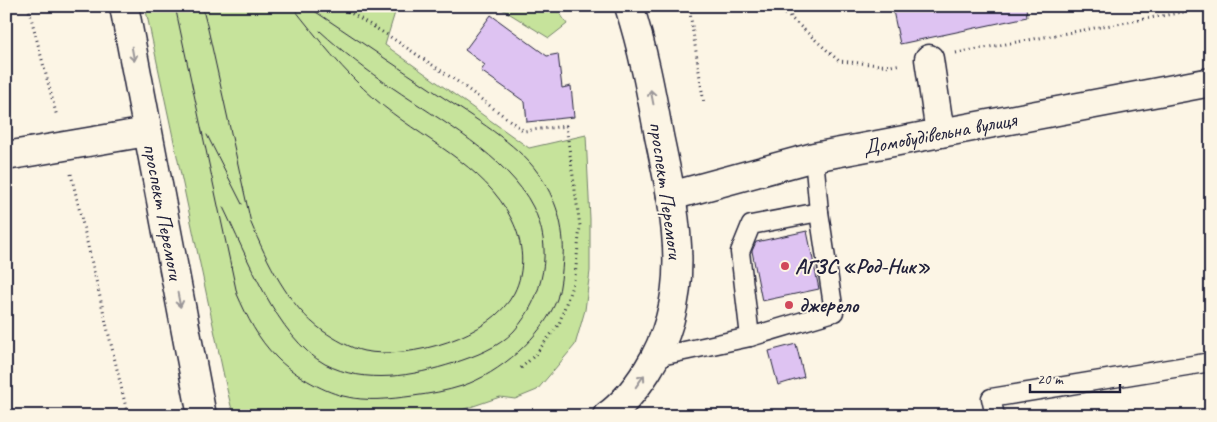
<svg xmlns="http://www.w3.org/2000/svg" width="1217" height="422" font-family="Caveat,sans-serif">
	<style>
		.green { fill: #c6e39b; stroke: #74826b }
		.building { fill: #dec3f2; stroke: #22223b }
		.lines { fill: none; stroke-linecap: round; stroke-linejoin: round }
		.lane-casing { stroke: #22223b; stroke-width: 21 }
		.street-casing { stroke: #22223b; stroke-width: 31 }
		.secondary-casing { stroke: #22223b; stroke-width: 31 }
		.path { stroke: #22223b; stroke-width: 3; stroke-dasharray: 1 4; stroke-linecap: butt }
		.lane { stroke: #fcf5e5; stroke-width: 18 }
		.street { stroke: #fcf5e5; stroke-width: 28 }
		.secondary { stroke: #fcf5e5; stroke-width: 28 }
		.tram { stroke: #22223b; stroke-width: 1 }
		.oneway { stroke: #9a9698 }
		.poi-dot { fill: #d1495b; stroke: #fcf5e5; stroke-width: 2 }
		.labels { text-anchor: middle; stroke-width: 4; stroke-linejoin: round; paint-order: stroke }
		.street-label { font-size: 21px; fill: #22223b; stroke: #fcf5e5 }
		.poi-label { font-size: 21px; font-weight: bold; fill: #22223b; stroke: #fcf5e5; text-anchor: start }
	</style>
	<rect width="100%" height="100%" fill="#fcf5e5"/>
	<filter id="ink" filterUnits="userSpaceOnUse"><feTurbulence type="fractalNoise" baseFrequency=".02" numOctaves="2"/><feDisplacementMap in="SourceGraphic" scale="10" xChannelSelector="R" yChannelSelector="G"/><feConvolveMatrix kernelMatrix="1 2 1 2 8 2 1 2 1" color-interpolation-filters="sRGB"/></filter>
	<g filter="url(#ink)">
		<g class="green">
			<path d="M145 6H397L385 45 529 148 586 135 590 219V271L585 310 575 345 537 390 515 399 500 397 444 416H237L231 406 225 381Z"/>
			<path d="M497 6H555L567 24 549 38Z"/>
		</g>
		<g class="building">
			<path d="M892 6H1026L1027 17 900 44Z"/>
			<path d="M491 15 547 56 558 54 562 88 571 86 574 117 527 122 525 102 481 71 485 65 465 50Z"/>
			<path d="M807 231 819 289 762 301 752 251 756 242Z"/>
			<path d="M796 344 804 377 778 385 769 351Z"/>
		</g>
		<g class="lines">
			<defs>
				<g id="lane">
					<path d="M750 337 740 252 751 225 819 212"/>
					<path d="M656 357 750 337 834 312 819 212 814 157"/>
					<path d="M995 416 991 398 1211 362"/>
				</g>
				<g id="street">
					<path d="M929 59 940 133"/>
					<path d="M6 156 147 132"/>
					<path id="s1" d="M671 196 814 157 1211 82"/>
				</g>
				<g id="secondary">
					<path id="s2" d="M124 6 202 416"/>
					<path d="M607 416C624 404 636 388 647 371 695 295 676 217 659 136 651 92 643 49 629 6"/>
				</g>
			</defs>
			<use href="#lane" class="lane-casing"/>
			<use href="#street" class="street-casing"/>
			<use href="#secondary" class="secondary-casing"/>
			<g class="path">
				<path d="M28 6 57 117"/>
				<path d="M339 6 389 36 458 82 524 131 566 126 580 226 575 277 559 324 535 355 519 370"/>
				<path d="M689 6 704 104"/>
				<path d="M772 6 791 18 839 61 891 66 901 64"/>
				<path d="M788 6 791 17"/>
				<path d="M956 53 1211 7"/>
				<path d="M71 174 128 416"/>
			</g>
			<use href="#lane" class="lane"/>
			<use href="#street" class="street"/>
			<use href="#secondary" class="secondary"/>
			<g class="tram">
				<path d="M175 6 237 294C247 317 258 339 276 357 291 373 322 391 343 396 367 402 390 399 413 396 429 394 447 391 462 386 499 374 543 336 557 299 561 287 562 271 563 258 565 227 556 198 538 173 518 144 471 116 441 96 396 66 352 36 307 6"/>
				<path d="M202 6 208 29 251 223C267 261 288 306 323 331 335 339 350 348 364 351 410 360 491 337 514 293 526 270 523 242 512 220 485 164 420 139 375 99 344 72 318 39 292 6"/>
				<path d="M207 135 242 204"/>
				<path d="M223 207C246 254 277 338 325 364 365 385 413 376 454 363 475 356 498 348 514 331 544 297 554 248 533 207 508 157 438 119 393 88 367 71 343 52 320 31"/>
			</g>
		</g>
		<defs><path id="oneway-shaft" d="M-6 0H5M1.5-3L5.5 0L1.5 3" fill="none" stroke-width="1.6" stroke-linecap="round" stroke-linejoin="round" transform="scale(1.25)"/></defs>
		<g class="oneway">
			<use href="#oneway-shaft" transform="translate(133 54) rotate(80)"/>
			<use href="#oneway-shaft" transform="translate(652 97) rotate(-101)"/>
			<use href="#oneway-shaft" transform="translate(179 300) rotate(79)"/>
			<use href="#oneway-shaft" transform="translate(640 381) rotate(-55)"/>
		</g>
	</g>
	<g class="poi-dot">
		<circle cx="785" cy="266" r="5"/>
		<circle cx="789" cy="305" r="5"/>
	</g>
	<g class="labels">
		<g class="street-label">
			<text dy="7" stroke="none"><textPath href="#s1" startOffset="276">Домобудівельна вулиця</textPath></text>
			<text transform="translate(666 190) rotate(82)" y="7">проспект Перемоги</text>
			<text dy="7" stroke="none"><textPath href="#s2" startOffset="209">проспект Перемоги</textPath></text>
		</g>
		<g class="poi-label">
			<text x="795" y="273">АГЗС «Род-Ник»</text>
			<text x="799" y="312">джерело</text>
		</g>
	</g>
	<rect width="1217" height="422" fill="none" stroke="#fcf5e5" stroke-width="25"/>
	<rect x="12" y="12" width="1192" height="397" fill="none" stroke="#22223b" stroke-width="2" filter="url(#ink)"/>
	<path d="M1030 384v8h90v-8" fill="none" stroke="#22223b" stroke-width="2.5"/>
	<text x="1037" y="384" font-size="15" fill="#22223b" stroke="#fcf5e5" stroke-width="4" paint-order="stroke">20 m</text>
</svg>
